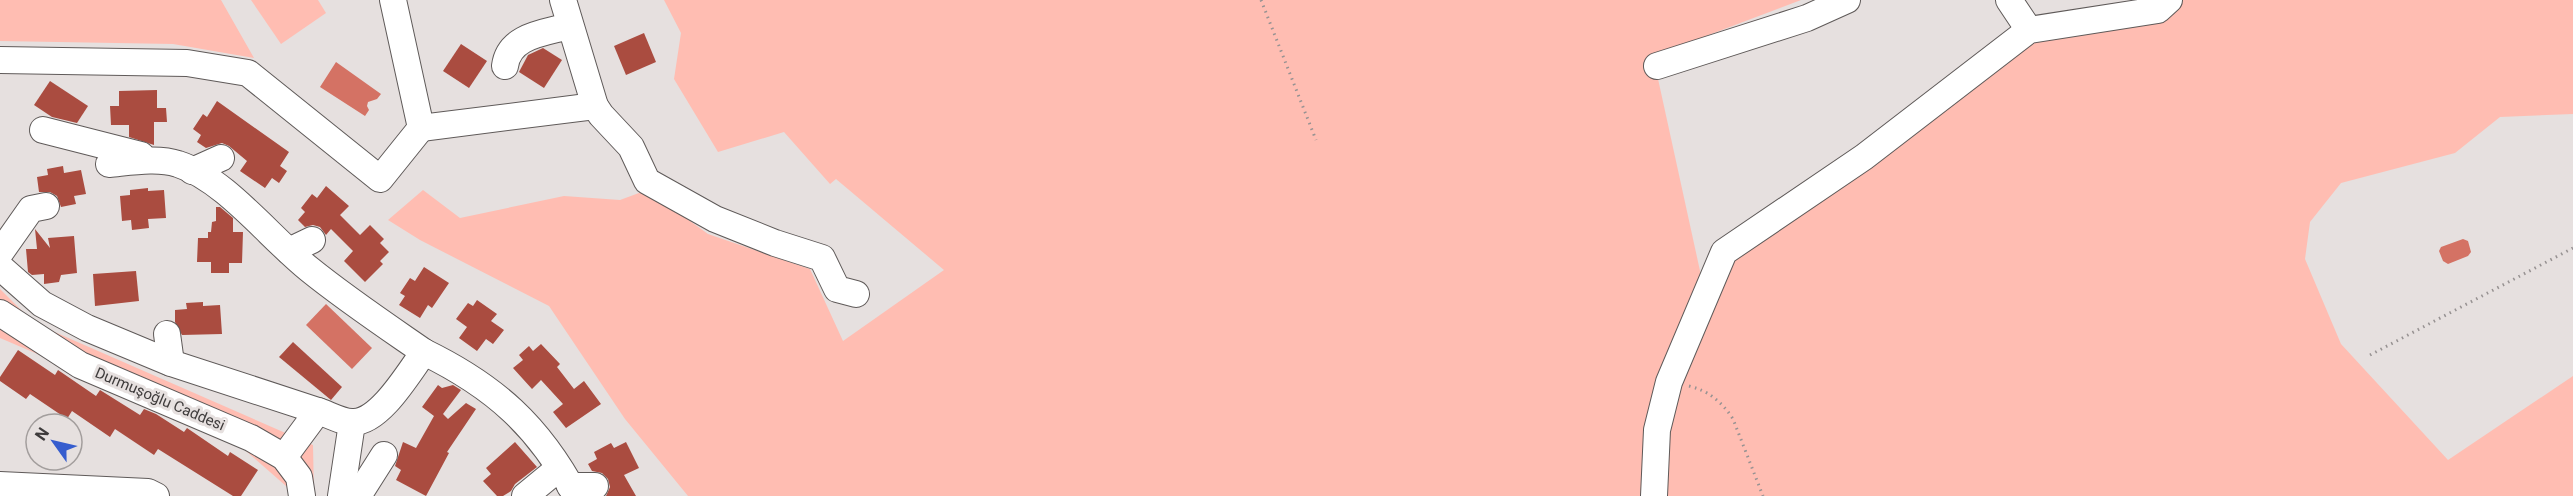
<svg xmlns="http://www.w3.org/2000/svg" width="2573" height="496" font-family="Roboto,sans-serif">
	<style>
		.green { fill: #ffbdb2 }
		.water { fill: #d47264 }
		.building { fill: #aa4c40 }
		.lines { fill: none; stroke-linecap: round; stroke-linejoin: round }
		.minor-casing { stroke: #5f5a59; stroke-width: 28 }
		.path { stroke: #979292; stroke-width: 3; stroke-dasharray: 1.5 4.5; stroke-linecap: butt }
		.minor { stroke: #fff; stroke-width: 26 }
		.labels { text-anchor: middle; stroke-width: 6; stroke-linejoin: round; paint-order: stroke }
		.street-label { font-size: 15px; fill: #3e3b3b; stroke: #e6e0df }
	</style>
	<rect width="100%" height="100%" fill="#e6e0df"/>
	<g class="green">
		<path d="M0 0H221L254 58 173 44 0 41Z"/>
		<path d="M251 0H318L326 13 281 44Z"/>
		<path d="M664 0H1801L1653 56 1702 280 1992 48 2172 0H2573V114L2500 117 2455 153 2341 183 2310 222 2305 259 2341 344 2448 460 2573 376V496H688L625 419 549 306 420 240 388 220 423 190 460 218 564 196 620 200 647 190 708 234 810 269 843 341 944 270 836 179 830 184 784 132 718 152 674 79 681 33Z"/>
		<path d="M0 289 34 323 313 445 314 496 294 493 229 436 0 338Z"/>
	</g>
	<g class="water">
		<path d="M336 62 381 94 377 99 368 102 367 106 369 110 365 116 320 87Z"/>
		<path d="M2463 239 2468 241 2471 252 2468 256 2448 264 2443 261 2439 251 2441 247Z"/>
		<path d="M326 304 372 348 352 369 306 325Z"/>
	</g>
	<g class="building">
		<path d="M644 33 656 62 626 75 614 46Z"/>
		<path d="M461 44 487 61 469 88 443 71Z"/>
		<path d="M543 48 562 60 544 88 519 72 528 55Z"/>
		<path d="M50 81 88 106 77 123 52 117 34 105Z"/>
		<path d="M157 90V108H166L167 122H154V145L129 137V125H111L110 106H119V91Z"/>
		<path d="M217 101 289 152 280 166 287 171 279 183 272 178 265 188 240 171 247 161 229 146 222 143 206 148 197 142 201 135 193 129 203 114 207 117Z"/>
		<path d="M63 166 64 173 81 170 86 194 74 196 76 204 61 207 57 196 50 192H39L37 177 48 175 47 169Z"/>
		<path d="M326 186 349 206 340 215 360 235 370 225 384 239 380 243 389 252 380 261 383 264 365 282 344 261 353 251 331 229 326 235 320 227 313 225 305 227 298 220 305 212 301 208 312 194 317 198Z"/>
		<path d="M148 188V191L164 190 166 218 148 219 149 228 132 230 131 220 122 221 120 196 130 195V190Z"/>
		<path d="M216 207H220L233 218V232H243L242 263H229V273H211V262H197L198 238H208V232H211L212 222 216 221Z"/>
		<path d="M35 229 50 248 48 238 74 236 77 273 61 275 59 282 44 284V274L32 275 28 272 26 249H37Z"/>
		<path d="M424 267 449 283 432 308 428 305 420 318 399 305 405 296 400 293 410 278 415 281Z"/>
		<path d="M136 271 139 301 95 306 93 274Z"/>
		<path d="M477 300 497 314 491 321 504 330 493 344 486 339 477 351 459 338 467 327 456 319 468 303 473 306Z"/>
		<path d="M203 302V306L220 305 222 334 182 335 175 322V310L187 309 186 303Z"/>
		<path d="M293 342 342 387 331 400 279 357Z"/>
		<path d="M541 344 560 364 557 367 574 389 584 381 601 404 566 428 553 412 563 404 541 380 532 389 513 368 523 360 519 355 529 346 533 351Z"/>
		<path d="M18 350 55 375 58 370 96 396 100 390 140 415 144 409 156 414 184 432 187 428 228 456 230 452 258 470 241 496H233L158 449 154 455 115 429 110 437 72 411 67 419 30 394 26 399 0 381V377Z"/>
		<path d="M438 385 442 388 453 385 461 390 443 414 448 419 466 403 476 409 447 452 449 453 426 496 396 480 401 470 395 466 403 442 416 448 434 416 422 407Z"/>
		<path d="M515 442 537 467 515 484 511 491 503 496H497L483 481 491 474 486 468Z"/>
		<path d="M626 442 639 468 624 475 636 496H606L610 487 608 479 602 473 592 471 588 464 597 459 594 452 611 443 614 448Z"/>
	</g>
	<g class="lines">
		<defs>
			<g id="minor">
				<path d="M563 0 595 106 601 115 631 147 647 181 715 219 775 243 822 258 837 289 856 294"/>
				<path d="M2009 0 2029 30"/>
				<path d="M0 60 187 63 248 73 380 179 421 128 393 0"/>
				<path d="M505 66C509 35 545 33 569 26"/>
				<path d="M1657 66 1807 18 1847 0"/>
				<path d="M421 128 595 106"/>
				<path d="M43 130 141 155"/>
				<path d="M109 164C130 162 158 157 178 164 225 179 270 238 309 269 346 299 385 325 424 352 409 372 381 421 354 422 343 423 328 414 318 411"/>
				<path d="M192 171 221 158"/>
				<path d="M289 251 312 240"/>
				<path d="M0 253 31 209 46 206"/>
				<path d="M0 267 42 304 87 328 171 363 318 411 284 457"/>
				<path d="M0 313 80 365 251 438 284 457 299 477 302 496"/>
				<path d="M167 334 171 363"/>
				<path d="M424 352C494 386 539 426 576 496"/>
				<path d="M0 485 148 492 156 496"/>
				<path d="M570 486H595"/>
				<path d="M341 496 352 423"/>
				<path d="M358 496 384 455"/>
				<path d="M525 496 559 468"/>
				<path d="M1654 496 1657 430 1669 382 1724 252 1864 157 2029 30 2158 10 2169 0"/>
			</g>
		</defs>
		<use href="#minor" class="minor-casing"/>
		<g class="path">
			<path d="M1261 0 1316 140"/>
			<path d="M2370 355 2573 248"/>
			<path d="M1689 386C1709 391 1722 402 1733 419L1763 496"/>
		</g>
		<use href="#minor" class="minor"/>
	</g>
	<g class="labels">
		<g class="street-label">
			<text transform="translate(160 399) rotate(23)" y="5">Durmuşoğlu Caddesi</text>
		</g>
	</g>
	<g transform="translate(54 442) rotate(304)"><circle r="28" fill="#e6e0df" stroke="#a39e9d" stroke-width="1.5"/>
	<path d="M0-4.5L10 22L0 15L-10 22Z" fill="#365dce"/>
	<text y="-9" font-size="16" font-weight="bold" text-anchor="middle" fill="#3e3b3b">N</text>
	</g>
</svg>
